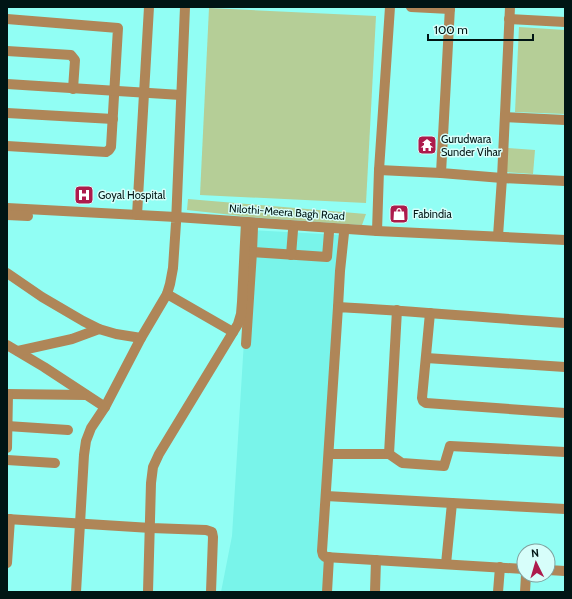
<svg xmlns="http://www.w3.org/2000/svg" width="572" height="599" font-family="Cabin,sans-serif">
	<style>
		.built { fill: #79f4ea }
		.green { fill: #b5ce97 }
		.lines { fill: none; stroke-linecap: round; stroke-linejoin: round }
		.minor { stroke: #af8658; stroke-width: 10 }
		.labels { text-anchor: middle; stroke-width: 3; stroke-linejoin: round; paint-order: stroke }
		.poi-label { font-size: 11px; fill: #001514; stroke: #d7fefa; text-anchor: start }
		.street-label { font-size: 11px; fill: #001514; stroke: #d7fefa }
	</style>
	<rect width="100%" height="100%" fill="#91fef4"/>
	<path class="built" d="M248 230 343 235 323 592H221L232 536 246 308Z"/>
	<g class="green">
		<path d="M209 8 376 16 366 203 200 195Z"/>
		<path d="M519 27 565 30V114L515 112Z"/>
		<path d="M508 148 535 150 533 174 506 172Z"/>
		<path d="M188 199 366 214 362 225 251 217 187 210Z"/>
	</g>
	<g class="lines">
		<g class="minor">
			<path d="M411 7 450 9"/>
			<path d="M450 7 441 173 502 178 565 181"/>
			<path d="M7 19 118 28 111 147 109 150 106 152 7 146"/>
			<path d="M509 19 565 22"/>
			<path d="M7 51 71 55 75 60 73 89"/>
			<path d="M7 84 181 95"/>
			<path d="M7 113 113 119"/>
			<path d="M505 117 565 120"/>
			<path d="M379 170 390 7"/>
			<path d="M7 208 176 217 377 231 565 240"/>
			<path d="M7 215 28 216"/>
			<path d="M137 215 149 7"/>
			<path d="M253 227 252 252 327 257 329 232"/>
			<path d="M377 231 379 170 441 173"/>
			<path d="M498 236 502 178 510 7"/>
			<path d="M291 255 293 230"/>
			<path d="M7 273 42 297 83 321 99 329 116 334 141 338"/>
			<path d="M167 294 233 332"/>
			<path d="M338 307 340 271 344 233"/>
			<path d="M430 313 422 398 423 401 426 403 565 413"/>
			<path d="M246 344 252 252"/>
			<path d="M7 345 44 367 105 407"/>
			<path d="M18 351 72 339 99 329"/>
			<path d="M426 358 565 367"/>
			<path d="M7 394 86 395"/>
			<path d="M7 426 68 430"/>
			<path d="M7 448 8 394"/>
			<path d="M329 454H389L402 463 444 466 450 446 565 452"/>
			<path d="M389 454 397 310"/>
			<path d="M7 460 55 463"/>
			<path d="M326 496 452 503 446 564"/>
			<path d="M452 503 565 509"/>
			<path d="M7 519 151 528 206 530 212 532 213 537 211 592"/>
			<path d="M7 563 10 519"/>
			<path d="M524 569 325 557 323 555 322 551 338 307C414 311 489 318 565 323"/>
			<path d="M548 570 565 571"/>
			<path d="M76 592 84 455 86 441 91 428 105 407 141 338 167 294 170 284 173 268 176 223 185 7"/>
			<path d="M148 592 151 483 153 467 159 454 238 324 241 314 242 302 246 222"/>
			<path d="M327 592 329 557"/>
			<path d="M375 592 376 560"/>
			<path d="M498 592 500 567"/>
			<path d="M525 592 526 575"/>
		</g>
	</g>
	<defs>
		<symbol id="temple-square" viewBox="-11 -11 22 22"><rect x="-9" y="-9" width="18" height="18" rx="4" fill="#ad1b4c" stroke="#d7fefa"/><path d="M0-6L5-2H3V0L6.5 2.5H4V6H1.5V3h-3V6H-4V2.5H-6.5L-3 0V-2H-5Z" fill="#fff"/></symbol>
		<symbol id="hospital-square" viewBox="-11 -11 22 22"><rect x="-9" y="-9" width="18" height="18" rx="4" fill="#ad1b4c" stroke="#d7fefa"/><path d="M-5-5h3v3.5h4V-5h3V5h-3V1.5h-4V5h-3Z" fill="#fff"/></symbol>
		<symbol id="shop-square" viewBox="-11 -11 22 22"><rect x="-9" y="-9" width="18" height="18" rx="4" fill="#ad1b4c" stroke="#d7fefa"/><path d="M-5-2.5h2.3a2.7 3.5 0 0 1 5.4 0H5L5.5 6h-11ZM-1.5-2.5h3a1.5 2.3 0 0 0-3 0Z" fill="#fff"/></symbol>
	</defs>
	<g fill-rule="evenodd">
		<use href="#temple-square" x="416" y="134" width="22" height="22"/>
		<use href="#hospital-square" x="73" y="184" width="22" height="22"/>
		<use href="#shop-square" x="388" y="203" width="22" height="22"/>
	</g>
	<g class="labels">
		<g class="poi-label">
			<text x="441" y="143">Gurudwara<tspan x="441" dy="13">Sunder Vihar</tspan></text>
			<text x="98" y="199">Goyal Hospital</text>
			<text x="413" y="218">Fabindia</text>
		</g>
		<g class="street-label">
			<text transform="translate(287 212) rotate(4)" y="4">Nilothi-Meera Bagh Road</text>
		</g>
	</g>
	<rect width="572" height="599" fill="none" stroke="#001514" stroke-width="16"/>
	<g transform="translate(536 563) rotate(355)"><circle r="19" fill="#d7fefa" stroke="#81a19e"/>
	<path d="M0-3L7 15L0 10L-7 15Z" fill="#ad1b4c"/>
	<text y="-6" font-size="11" font-weight="bold" text-anchor="middle" fill="#001514">N</text>
	</g>
	<path d="M428 34v6h105v-6" fill="none" stroke="#001514" stroke-width="2"/>
	<text x="434" y="34" font-size="12" fill="#001514" stroke="#d7fefa" stroke-width="3" paint-order="stroke">100 m</text>
</svg>
